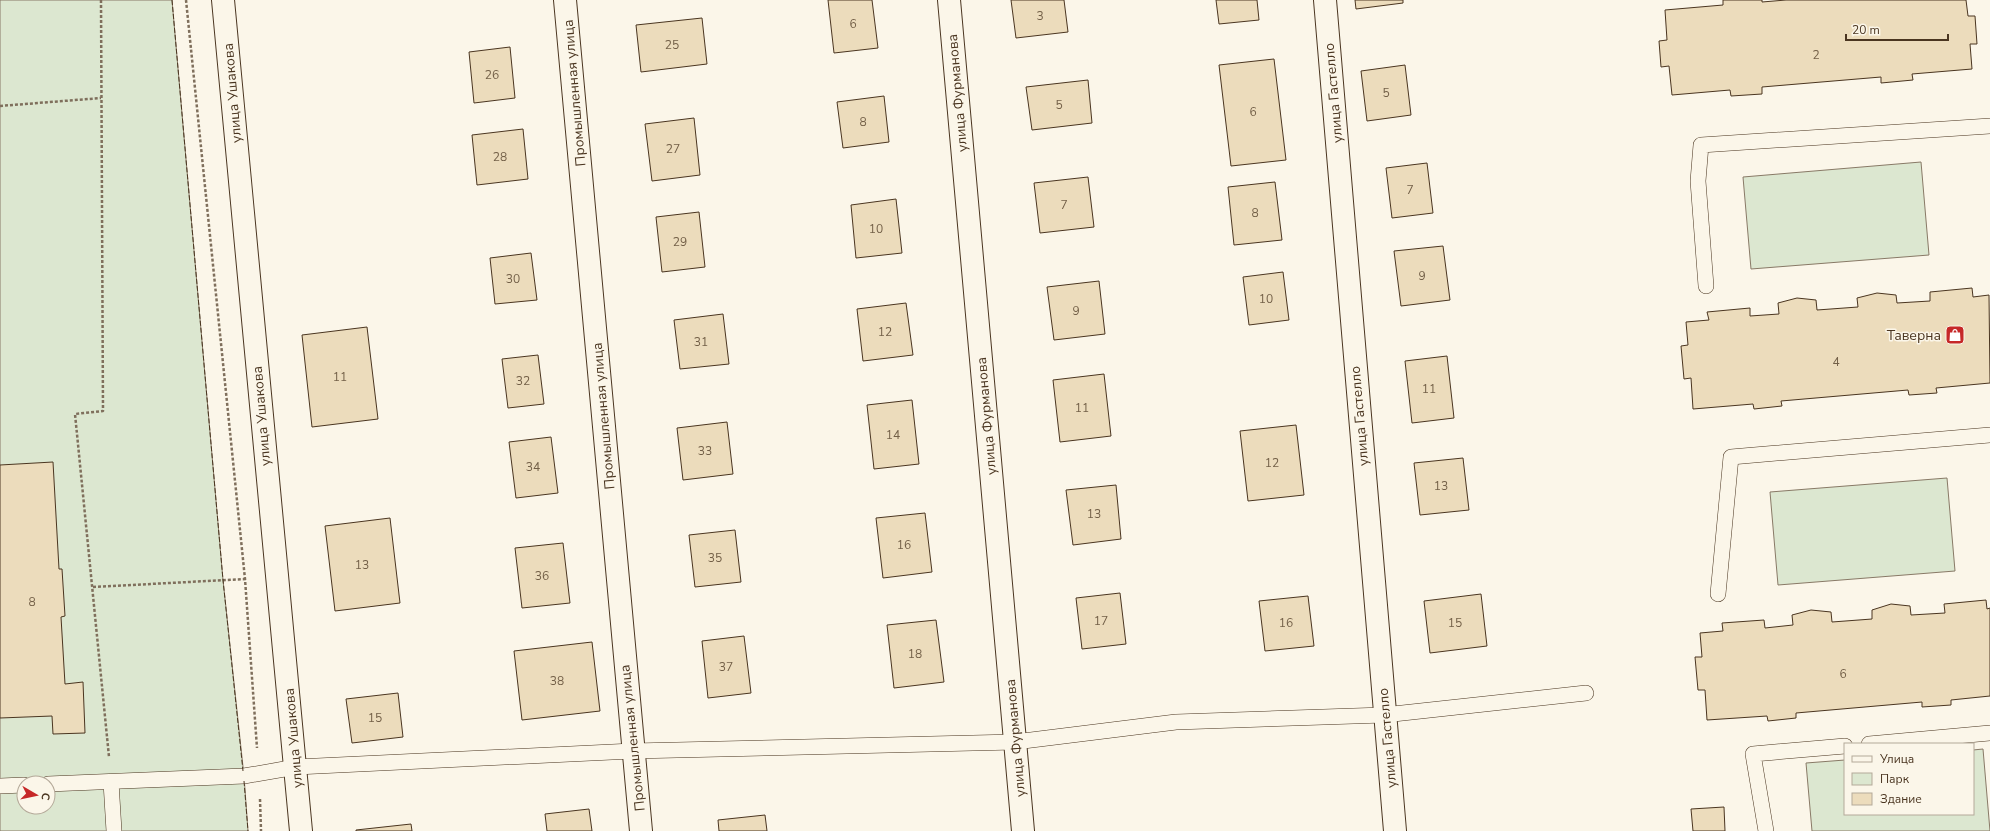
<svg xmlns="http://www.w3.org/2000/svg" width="1990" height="831" font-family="'Nunito Sans',sans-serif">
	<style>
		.green { fill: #dce7d0; stroke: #887966; fill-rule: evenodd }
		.building { fill: #ecdcbc; stroke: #4a3520 }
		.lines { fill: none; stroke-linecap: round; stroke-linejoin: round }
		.lane-casing { stroke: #4a3520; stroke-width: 16 }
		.street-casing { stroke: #4a3520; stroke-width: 24 }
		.path { stroke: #7f6f5c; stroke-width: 2.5; stroke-dasharray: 3 2; stroke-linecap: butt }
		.lane { stroke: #fbf6e9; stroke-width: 15 }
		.street { stroke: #fbf6e9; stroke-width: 22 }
		.fence { stroke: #4a3520; stroke-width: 1; stroke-dasharray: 5 2; stroke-linecap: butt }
		.labels { text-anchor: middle; stroke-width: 3; stroke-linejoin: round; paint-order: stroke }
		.number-label { font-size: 12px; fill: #725f47 }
		.street-label { font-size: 14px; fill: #4a3520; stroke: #fbf6e9 }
		.poi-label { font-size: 14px; fill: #4a3520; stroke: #fbf6e9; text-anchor: end }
	</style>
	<rect width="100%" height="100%" fill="#fbf6e9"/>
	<g class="green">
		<path d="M0 0H172L223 580 244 776 248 831H0ZM24 783H48V807H24Z"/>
		<path d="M1921 162 1929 255 1751 269 1743 177Z"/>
		<path d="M1947 478 1955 571 1778 585 1770 492Z"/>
		<path d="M1983 749 1990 831H1812L1806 763 1845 760V814H1973V750Z"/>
	</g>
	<g class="building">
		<path d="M828 0H872L878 48 834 53Z"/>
		<path d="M1011 0H1064L1068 32 1016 38Z"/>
		<path d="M1216 0H1257L1259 20 1219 24Z"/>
		<path d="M1355 0H1403V3L1356 9Z"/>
		<path d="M1723 0H1762V2L1786 0H1966L1968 16H1975L1977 44H1970L1972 69 1912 74 1913 80 1881 83V77L1762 87V94L1731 96 1730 90 1672 95 1669 66 1661 67 1659 41 1667 40 1665 10 1723 5Z"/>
		<path d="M702 18 707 64 641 72 636 25Z"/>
		<path d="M510 47 515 98 474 103 469 52Z"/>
		<path d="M1274 59 1286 160 1231 166 1219 65Z"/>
		<path d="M1405 65 1411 115 1367 121 1361 71Z"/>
		<path d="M1088 80 1092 123 1032 130 1026 87Z"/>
		<path d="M884 96 889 142 843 148 837 102Z"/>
		<path d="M694 118 700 175 652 181 645 124Z"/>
		<path d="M523 129 528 179 477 185 472 135Z"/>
		<path d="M1427 163 1433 213 1392 218 1386 168Z"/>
		<path d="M1088 177 1094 227 1040 233 1034 183Z"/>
		<path d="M1275 182 1282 240 1234 245 1228 187Z"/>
		<path d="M896 199 902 253 856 258 851 205Z"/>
		<path d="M699 212 705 267 662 272 656 217Z"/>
		<path d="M1443 246 1450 300 1401 306 1394 251Z"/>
		<path d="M531 253 537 300 495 304 490 258Z"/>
		<path d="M1283 272 1289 320 1249 325 1243 277Z"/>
		<path d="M1099 281 1105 334 1054 340 1047 287Z"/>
		<path d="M1972 288 1973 297 1989 295 1990 383 1936 388 1937 393 1909 395 1908 390 1781 401 1782 406 1754 409 1753 404 1693 409 1691 378 1684 379 1681 346 1688 345 1686 322 1709 320 1707 312 1750 308V316L1779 314 1778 303 1797 298 1816 300 1817 310 1858 307 1857 298 1877 293 1896 295 1897 303 1930 301V292Z"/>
		<path d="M906 303 913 355 863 361 857 309Z"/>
		<path d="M723 314 729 364 680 369 674 320Z"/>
		<path d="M367 327 378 419 312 427 302 335Z"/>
		<path d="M538 355 544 404 508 408 502 359Z"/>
		<path d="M1447 356 1454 418 1412 423 1405 361Z"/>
		<path d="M1104 374 1111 436 1060 442 1053 380Z"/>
		<path d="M912 400 919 464 874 469 867 405Z"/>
		<path d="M727 422 733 474 683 480 677 428Z"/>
		<path d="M1296 425 1304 495 1248 501 1240 431Z"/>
		<path d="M551 437 558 493 516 498 509 442Z"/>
		<path d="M1463 458 1469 510 1420 515 1414 463Z"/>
		<path d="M53 462 59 569H62L65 616 61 617 65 684 83 682 85 733 53 734 52 716 0 718V465Z"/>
		<path d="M1116 485 1121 539 1073 545 1066 490Z"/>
		<path d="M925 513 932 572 883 578 876 518Z"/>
		<path d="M390 518 400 603 335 611 325 526Z"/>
		<path d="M735 530 741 582 695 587 689 535Z"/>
		<path d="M563 543 570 603 522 608 515 548Z"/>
		<path d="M1120 593 1126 644 1082 649 1076 598Z"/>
		<path d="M1481 594 1487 646 1430 653 1424 601Z"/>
		<path d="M1308 596 1314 646 1265 651 1259 601Z"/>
		<path d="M1986 600 1987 609 1990 608V696L1951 700V705L1922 707V702L1796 713V718L1768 721 1767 716 1707 720 1705 690H1698L1695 657H1702L1700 633 1723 631 1722 623 1764 620 1765 628 1793 625 1792 615 1811 610 1831 612 1832 622 1872 619V610L1891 604 1910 606 1911 615 1945 613 1944 604Z"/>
		<path d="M936 620 944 682 894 688 887 625Z"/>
		<path d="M744 636 751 693 708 698 702 641Z"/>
		<path d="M592 642 600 711 522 720 514 651Z"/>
		<path d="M398 693 403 737 352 743 346 699Z"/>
		<path d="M1724 807 1725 831H1693L1691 809Z"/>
		<path d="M589 809 592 831H547L545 814Z"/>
		<path d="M765 815 767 831H719L718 820Z"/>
		<path d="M411 824 412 831H356V830Z"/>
	</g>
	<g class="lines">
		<defs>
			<g id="lane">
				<path d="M1706 286 1698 181 1701 145 1990 126"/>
				<path d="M1718 594 1731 457 1990 435"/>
				<path d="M1869 744 1990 733"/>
				<path d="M111 782 114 831"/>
				<path d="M48 784 244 776 296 767 633 751 1015 742 1176 722 1384 715 1586 693"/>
				<path d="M0 786 24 785"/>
				<path d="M1766 831 1753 754 1845 746"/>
			</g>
			<g id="street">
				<path d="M223 0 301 831"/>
				<path d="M565 0 641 831"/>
				<path d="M949 0 1023 831"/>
				<path d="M1325 0 1395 831"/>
			</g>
		</defs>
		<use href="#lane" class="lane-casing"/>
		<use href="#street" class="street-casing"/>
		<g class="path">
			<path d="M101 0 103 411 75 414 109 757"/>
			<path d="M186 0 245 579 257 748"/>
			<path d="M0 106 101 98"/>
			<path d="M93 587 246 579"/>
			<path d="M260 799 261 831"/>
		</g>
		<use href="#lane" class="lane"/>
		<use href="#street" class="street"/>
		<g class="fence">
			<path d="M172 0 223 580 243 771"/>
			<path d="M244 781 248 831"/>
		</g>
	</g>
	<defs>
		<symbol id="shop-square" viewBox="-11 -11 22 22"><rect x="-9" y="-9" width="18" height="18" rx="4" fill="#c62828" stroke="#fbf6e9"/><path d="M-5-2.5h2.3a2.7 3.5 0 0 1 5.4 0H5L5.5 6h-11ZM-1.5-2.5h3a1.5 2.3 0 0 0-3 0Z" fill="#fff"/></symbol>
	</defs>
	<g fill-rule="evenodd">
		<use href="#shop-square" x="1944" y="324" width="22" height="22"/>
	</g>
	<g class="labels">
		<g class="number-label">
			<text x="1040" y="20">3</text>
			<text x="853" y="28">6</text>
			<text x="672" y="49">25</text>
			<text x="1816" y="59">2</text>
			<text x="492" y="79">26</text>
			<text x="1386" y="97">5</text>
			<text x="1059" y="109">5</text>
			<text x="1253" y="116">6</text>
			<text x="863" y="126">8</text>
			<text x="673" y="153">27</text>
			<text x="500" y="161">28</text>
			<text x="1410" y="194">7</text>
			<text x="1064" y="209">7</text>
			<text x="1255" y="217">8</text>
			<text x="876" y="233">10</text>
			<text x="680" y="246">29</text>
			<text x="1422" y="280">9</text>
			<text x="513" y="283">30</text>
			<text x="1266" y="303">10</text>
			<text x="1076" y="315">9</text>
			<text x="885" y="336">12</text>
			<text x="701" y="346">31</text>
			<text x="1836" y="366">4</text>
			<text x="340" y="381">11</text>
			<text x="523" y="385">32</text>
			<text x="1429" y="393">11</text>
			<text x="1082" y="412">11</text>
			<text x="893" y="439">14</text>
			<text x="705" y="455">33</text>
			<text x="1272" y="467">12</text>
			<text x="533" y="471">34</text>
			<text x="1441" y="490">13</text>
			<text x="1094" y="518">13</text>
			<text x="904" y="549">16</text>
			<text x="715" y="562">35</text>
			<text x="362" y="569">13</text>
			<text x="542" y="580">36</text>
			<text x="32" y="606">8</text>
			<text x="1101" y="625">17</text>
			<text x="1286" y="627">16</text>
			<text x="1455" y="627">15</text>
			<text x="915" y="658">18</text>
			<text x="726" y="671">37</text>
			<text x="1843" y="678">6</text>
			<text x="557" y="685">38</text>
			<text x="375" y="722">15</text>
		</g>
		<g class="street-label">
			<text transform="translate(232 93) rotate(-95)" y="5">улица Ушакова</text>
			<text transform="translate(574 93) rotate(-95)" y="5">Промышленная улица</text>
			<text transform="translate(957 93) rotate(-95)" y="5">улица Фурманова</text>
			<text transform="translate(1333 93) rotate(-95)" y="5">улица Гастелло</text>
			<text transform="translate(261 416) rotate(-95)" y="5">улица Ушакова</text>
			<text transform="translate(603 416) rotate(-95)" y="5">Промышленная улица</text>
			<text transform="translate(986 416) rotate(-95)" y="5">улица Фурманова</text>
			<text transform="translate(1359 416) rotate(-95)" y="5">улица Гастелло</text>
			<text transform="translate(293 738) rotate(-95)" y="5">улица Ушакова</text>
			<text transform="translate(632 738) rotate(-96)" y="5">Промышленная улица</text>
			<text transform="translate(1015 738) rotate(-95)" y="5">улица Фурманова</text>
			<text transform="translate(1387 738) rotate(-95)" y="5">улица Гастелло</text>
		</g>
		<g class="poi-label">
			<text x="1941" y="340">Таверна</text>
		</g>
	</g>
	<rect x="1844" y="743" width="130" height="72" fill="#fbf6e9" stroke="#b4a999"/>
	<rect x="1852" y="756" width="20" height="6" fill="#fbf6e9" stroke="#b4a999"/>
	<text x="1880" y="763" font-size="12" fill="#4a3520">Улица</text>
	<rect x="1852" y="773" width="20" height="12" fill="#dce7d0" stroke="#b4a999"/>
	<text x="1880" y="783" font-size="12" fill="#4a3520">Парк</text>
	<rect x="1852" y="793" width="20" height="12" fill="#ecdcbc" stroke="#b4a999"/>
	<text x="1880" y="803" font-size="12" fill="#4a3520">Здание</text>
	<g transform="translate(36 795) rotate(99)"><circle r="19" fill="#fbf6e9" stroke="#b4a999"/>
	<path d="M0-3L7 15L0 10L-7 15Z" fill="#c62828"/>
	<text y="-6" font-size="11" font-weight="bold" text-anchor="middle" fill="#4a3520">С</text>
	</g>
	<path d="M1846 34v6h102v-6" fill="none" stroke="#4a3520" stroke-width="2"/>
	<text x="1852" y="34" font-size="12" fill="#4a3520" stroke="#fbf6e9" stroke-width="3" paint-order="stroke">20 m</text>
</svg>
